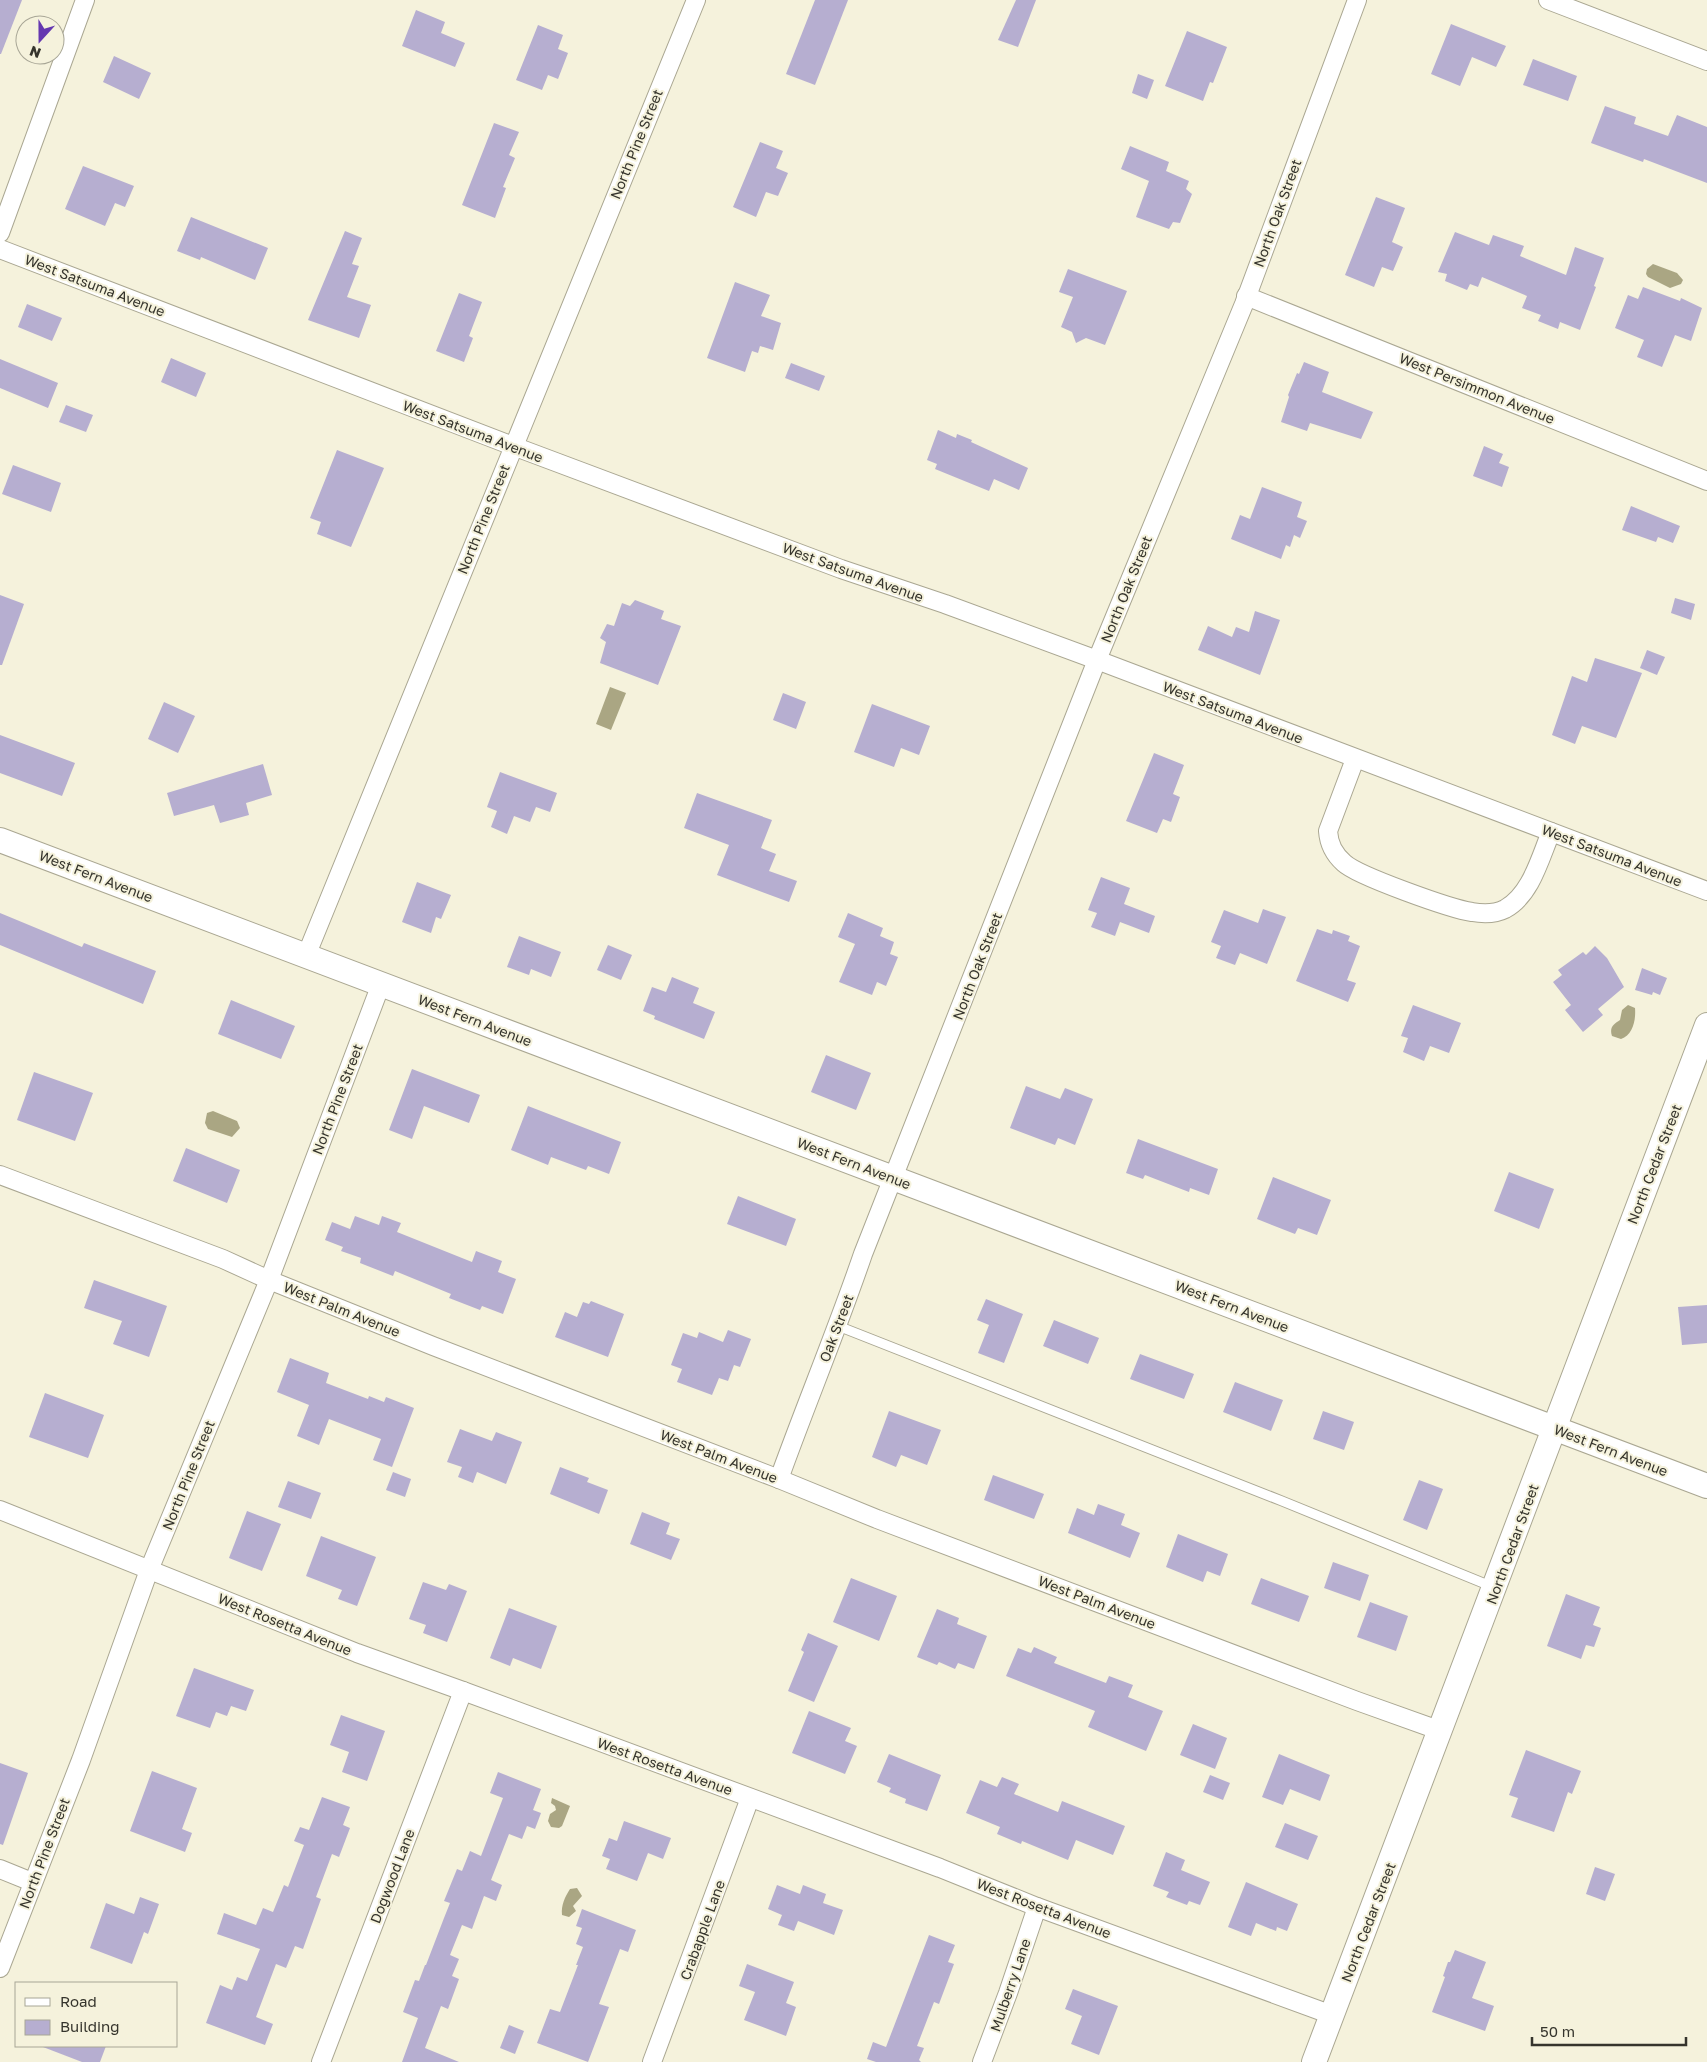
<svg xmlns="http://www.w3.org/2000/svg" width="1707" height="2062" font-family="'Golos Text',sans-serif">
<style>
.water{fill:#aaa683}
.building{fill:#b6aed0}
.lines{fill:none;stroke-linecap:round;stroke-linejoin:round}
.lane-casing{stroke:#aaa792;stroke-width:11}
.street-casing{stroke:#aaa792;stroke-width:20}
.secondary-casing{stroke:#aaa792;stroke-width:26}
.lane{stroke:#fff;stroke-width:9}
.street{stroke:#fff;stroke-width:18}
.secondary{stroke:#fff;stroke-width:24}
.labels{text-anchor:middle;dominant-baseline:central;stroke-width:4;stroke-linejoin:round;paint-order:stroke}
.street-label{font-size:14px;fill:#35342c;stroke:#f5f2dc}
</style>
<rect width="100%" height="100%" fill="#f5f2dc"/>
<g class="water">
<path d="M1653,264L1677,273L1683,280L1681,284L1670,288L1648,277L1646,274L1647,269Z"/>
<path d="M610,687L626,693L611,730L596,724Z"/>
<path d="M1628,1005L1635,1008C1636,1020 1633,1035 1621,1039L1612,1036C1609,1027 1614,1024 1620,1020L1622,1010Z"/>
<path d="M213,1111L237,1121L240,1128L232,1137L208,1129L205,1123L207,1113Z"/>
<path d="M552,1798L570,1806L562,1826L559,1828L551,1827L548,1821L550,1814L556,1810L555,1806L551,1803Z"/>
<path d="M577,1888L582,1896L573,1906L576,1911L569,1917L562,1915C561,1905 565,1897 570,1889Z"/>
</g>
<g class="building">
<path d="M0,0H22L1,54H0Z"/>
<path d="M815,0H848L815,85L786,74Z"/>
<path d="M1016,0H1036L1018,47L998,40Z"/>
<path d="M416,10L445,22L441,33L465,43L455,67L402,46Z"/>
<path d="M1451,24L1506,46L1496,67L1472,57L1460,86L1431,74Z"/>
<path d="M538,25L563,35L558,49L568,53L558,79L548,75L542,90L516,80Z"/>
<path d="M1187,31L1227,47L1213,83L1210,82L1203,101L1165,86Z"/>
<path d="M114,56L151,73L139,99L103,82Z"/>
<path d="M1533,59L1577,76L1568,101L1523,85Z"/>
<path d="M1138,74L1154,80L1147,99L1132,93Z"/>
<path d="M1605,106L1636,117L1634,124L1668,136L1677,115L1707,127V183L1644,159L1643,162L1591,143Z"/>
<path d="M494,123L519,132L509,155L515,158L503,187L506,188L495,218L462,205Z"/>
<path d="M760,142L783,151L776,168L788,173L778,196L766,192L756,217L733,207Z"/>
<path d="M1130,146L1169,162L1166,171L1189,181L1186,189L1192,194L1180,223L1173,222L1169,229L1136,217L1149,181L1121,169Z"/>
<path d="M83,166L134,186L125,207L115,203L105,226L65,209Z"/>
<path d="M1376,197L1405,208L1392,242L1403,247L1393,271L1382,267L1374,287L1345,275Z"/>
<path d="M191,217L268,248L255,280L201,257L200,260L177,251Z"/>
<path d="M345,231L362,238L352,264L359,266L347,297L371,305L359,338L308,320Z"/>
<path d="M1455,232L1489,245L1493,235L1524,246L1520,256L1566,275L1575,247L1604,258L1594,286L1596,287L1580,330L1560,322L1558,329L1538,321L1541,315L1522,308L1527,296L1482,277L1478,287L1470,284L1467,290L1445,281L1447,274L1438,272Z"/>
<path d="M1068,269L1127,291L1105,345L1086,338L1076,343L1072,332L1061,327L1073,297L1059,292Z"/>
<path d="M735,282L770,295L761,316L781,323L773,350L760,346L758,353L752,351L745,372L707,358Z"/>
<path d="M1643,287L1680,301L1681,298L1702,308L1691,341L1675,335L1662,367L1637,357L1644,340L1615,328L1628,295L1638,299Z"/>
<path d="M459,293L482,302L469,336L473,338L464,362L436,351Z"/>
<path d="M27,304L62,318L52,341L18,327Z"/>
<path d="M171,358L206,373L196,397L161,382Z"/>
<path d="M0,359L58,383L48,408L0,388Z"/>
<path d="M1304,362L1329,372L1322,392L1373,412L1361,439L1310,423L1307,431L1281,422L1289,397L1288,395L1297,373L1299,374Z"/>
<path d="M791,363L825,376L819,391L785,378Z"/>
<path d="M66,405L93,415L86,432L59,422Z"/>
<path d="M938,430L956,438L957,434L972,440L971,442L1028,468L1019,490L994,479L989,491L935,469L937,464L927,460Z"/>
<path d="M1484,446L1503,454L1499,463L1509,467L1502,487L1473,476Z"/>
<path d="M337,450L384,468L351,547L317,534L321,522L310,518Z"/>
<path d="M13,465L61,483L51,512L2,494Z"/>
<path d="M1262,487L1302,502L1297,517L1307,521L1300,538L1294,535L1290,547L1286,545L1281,559L1231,539L1240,515L1250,519Z"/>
<path d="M1631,506L1680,526L1673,543L1658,537L1656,542L1622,530Z"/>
<path d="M0,595L24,604L2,665H0Z"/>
<path d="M1675,598L1695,604L1691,620L1671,613Z"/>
<path d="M635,600L664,611L661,619L681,626L658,685L600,663L606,642L600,638L607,624L614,626L622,603L630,606Z"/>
<path d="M1255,611L1280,620L1260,675L1198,650L1208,626L1232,637L1236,627L1249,632Z"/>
<path d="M1647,650L1665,657L1657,675L1640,668Z"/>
<path d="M1595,658L1642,673L1616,738L1582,726L1575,744L1552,735L1572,676L1587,682Z"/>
<path d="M783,693L806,702L796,729L773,720Z"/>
<path d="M164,702L195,716L178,753L148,739Z"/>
<path d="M872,704L930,726L919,755L901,748L894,767L854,752Z"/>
<path d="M0,735L75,763L62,796L0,773Z"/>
<path d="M1154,753L1184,765L1173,794L1180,797L1171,822L1163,819L1157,833L1126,821Z"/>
<path d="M263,764L272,795L246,803L249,815L220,823L214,805L174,816L167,793Z"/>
<path d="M500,772L557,793L550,812L536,807L530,822L514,816L507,834L491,827L497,811L487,807Z"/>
<path d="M697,793L772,820L761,848L776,854L769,871L797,881L789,902L717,875L729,845L684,828Z"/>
<path d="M1101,877L1130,888L1124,904L1155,916L1149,933L1120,922L1115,936L1091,927L1097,913L1088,910Z"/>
<path d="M417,882L451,895L441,919L436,917L431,933L402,922Z"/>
<path d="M1263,909L1286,917L1267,964L1240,953L1235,965L1216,958L1221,946L1211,942L1224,910L1258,923Z"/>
<path d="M0,913L82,947L84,943L156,971L143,1004L0,945Z"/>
<path d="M848,913L883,928L880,936L894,942L890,954L898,957L886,986L877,982L872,995L839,982L855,944L838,937Z"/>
<path d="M1317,929L1332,934L1333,930L1350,936L1348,941L1360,946L1347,980L1356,983L1348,1002L1296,981Z"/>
<path d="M519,936L561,952L551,977L531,969L529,975L507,967Z"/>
<path d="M608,945L632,955L621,980L597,970Z"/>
<path d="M1595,946L1607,958L1624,987L1598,1009L1603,1015L1583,1032L1565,1010L1571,1005L1553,982L1562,975L1558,970L1583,952L1586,955Z"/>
<path d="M1642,968L1667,978L1660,995L1653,992L1652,995L1635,990Z"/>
<path d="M672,977L699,988L693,1003L715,1012L704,1039L654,1019L655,1016L643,1011L652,987L666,992Z"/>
<path d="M231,1000L295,1026L281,1059L218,1034Z"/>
<path d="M1413,1005L1461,1023L1449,1053L1430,1046L1424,1061L1403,1052L1408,1038L1401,1036Z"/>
<path d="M826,1055L871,1073L856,1110L811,1092Z"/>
<path d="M412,1069L480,1095L469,1123L424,1106L412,1139L389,1130Z"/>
<path d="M34,1072L93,1093L75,1141L17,1120Z"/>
<path d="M1026,1086L1060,1099L1065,1088L1093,1099L1075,1145L1058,1138L1055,1145L1010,1128Z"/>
<path d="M528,1106L621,1142L609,1174L588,1166L586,1170L551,1157L548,1165L511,1150Z"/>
<path d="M1138,1139L1218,1169L1209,1195L1190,1188L1189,1192L1145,1175L1143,1179L1126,1173Z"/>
<path d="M186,1148L240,1170L227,1203L173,1181Z"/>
<path d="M1509,1172L1554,1189L1539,1229L1494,1211Z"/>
<path d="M1273,1177L1331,1200L1317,1235L1298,1228L1295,1234L1257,1219Z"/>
<path d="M738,1196L796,1219L786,1246L727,1224Z"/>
<path d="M355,1216L379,1225L382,1216L401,1223L397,1232L472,1262L476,1251L502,1261L498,1272L516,1279L503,1314L482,1306L480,1310L449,1298L451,1294L395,1271L393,1276L360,1263L361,1258L341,1251L343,1247L325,1240L332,1222L350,1229Z"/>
<path d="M94,1280L167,1306L149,1357L113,1344L122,1321L84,1308Z"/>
<path d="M986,1299L1023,1314L1004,1363L978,1353L989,1325L977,1320Z"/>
<path d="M591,1301L624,1314L608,1357L555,1337L565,1312L577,1317L583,1302L589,1304Z"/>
<path d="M1707,1305V1343L1682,1345L1678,1307Z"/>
<path d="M1054,1320L1099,1338L1088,1364L1043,1346Z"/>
<path d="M728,1330L751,1339L740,1367L734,1365L728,1381L719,1378L712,1395L677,1382L682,1369L671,1365L683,1333L697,1338L699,1332L723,1342Z"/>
<path d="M1140,1354L1194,1374L1184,1399L1130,1379Z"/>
<path d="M290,1358L329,1373L326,1383L368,1399L369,1396L384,1402L386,1397L414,1408L392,1467L373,1460L381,1439L329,1419L319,1445L297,1436L309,1405L277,1392Z"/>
<path d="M1235,1382L1283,1400L1271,1431L1223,1412Z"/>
<path d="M45,1393L104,1415L88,1458L29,1437Z"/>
<path d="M889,1411L941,1430L927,1465L901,1455L896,1467L872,1457Z"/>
<path d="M1323,1411L1354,1422L1344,1450L1313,1439Z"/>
<path d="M460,1429L492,1441L496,1432L522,1442L506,1484L477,1472L473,1483L458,1477L462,1467L447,1462Z"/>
<path d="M560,1467L589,1478L587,1482L608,1490L599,1514L550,1494Z"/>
<path d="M393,1472L411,1479L405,1497L386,1490Z"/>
<path d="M993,1475L1044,1494L1034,1519L984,1500Z"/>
<path d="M1419,1480L1443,1489L1427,1530L1403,1520Z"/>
<path d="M288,1481L321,1493L311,1519L278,1507Z"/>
<path d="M1098,1504L1125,1514L1121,1525L1140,1533L1130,1558L1068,1533L1077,1508L1094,1515Z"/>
<path d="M247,1511L281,1524L262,1571L229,1558Z"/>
<path d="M642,1512L670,1523L666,1534L680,1539L671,1560L630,1544Z"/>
<path d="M1178,1534L1228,1554L1220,1576L1207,1571L1203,1582L1166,1567Z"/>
<path d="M321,1536L376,1557L357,1606L338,1599L342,1590L306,1576Z"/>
<path d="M1333,1562L1369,1575L1360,1601L1324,1588Z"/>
<path d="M851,1578L897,1596L879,1641L833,1622Z"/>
<path d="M1261,1578L1309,1596L1299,1622L1251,1604Z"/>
<path d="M423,1582L446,1590L449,1584L467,1591L447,1642L423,1633L426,1625L409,1619Z"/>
<path d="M1566,1594L1600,1607L1593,1625L1601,1628L1594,1647L1586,1645L1581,1659L1547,1646Z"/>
<path d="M1370,1602L1408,1616L1396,1651L1357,1637Z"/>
<path d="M509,1608L557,1626L541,1669L513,1658L510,1666L490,1658Z"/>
<path d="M937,1609L959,1618L957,1624L987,1636L974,1669L958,1663L955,1669L939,1662L937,1665L917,1657Z"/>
<path d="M808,1633L838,1646L814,1702L788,1691L804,1652L801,1650Z"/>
<path d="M1034,1647L1057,1657L1054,1663L1106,1683L1109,1676L1133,1685L1128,1697L1163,1711L1146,1751L1088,1727L1095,1711L1006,1676L1018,1648L1031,1653Z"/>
<path d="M194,1668L254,1690L246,1711L231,1706L227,1716L216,1712L210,1728L176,1716Z"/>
<path d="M809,1711L851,1728L845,1741L857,1746L845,1774L792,1753Z"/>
<path d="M341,1715L385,1731L367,1781L342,1772L349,1752L330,1745Z"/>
<path d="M1193,1724L1227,1738L1215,1769L1180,1755Z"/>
<path d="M1526,1750L1581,1771L1572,1794L1568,1792L1554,1832L1511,1817L1518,1798L1509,1795Z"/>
<path d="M889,1754L941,1775L927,1811L905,1803L906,1799L889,1792L891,1788L877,1782Z"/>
<path d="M1279,1754L1330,1775L1320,1801L1290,1789L1283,1805L1262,1797Z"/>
<path d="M0,1763L28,1773L3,1845L0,1844Z"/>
<path d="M152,1771L197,1788L182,1829L192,1833L185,1852L130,1831Z"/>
<path d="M498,1772L541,1789L533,1810L541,1813L535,1829L527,1826L522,1839L509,1834L491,1880L502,1885L496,1901L484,1896L472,1929L462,1925L450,1955L459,1959L452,1976L459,1979L448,2009L441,2006L425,2048L459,2062H402L418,2018L403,2012L415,1980L419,1981L425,1965H426L444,1918L450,1903L444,1901L457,1869L462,1871L470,1851L481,1856L503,1798L490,1793Z"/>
<path d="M1210,1775L1230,1783L1223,1800L1203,1792Z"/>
<path d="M1002,1777L1019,1784L1014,1794L1058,1812L1062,1801L1125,1826L1113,1855L1076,1840L1068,1860L1022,1841L1021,1844L997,1834L1000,1827L966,1813L980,1780L997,1787Z"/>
<path d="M322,1797L350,1807L343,1825L350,1828L339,1857L332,1854L316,1897L321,1899L303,1949L295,1946L286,1968L276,1964L256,2017L273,2024L265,2045L206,2023L220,1985L232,1990L237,1977L247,1981L260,1949L217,1934L224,1913L256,1925L263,1908L273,1912L284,1885L288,1887L304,1845L294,1841L300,1827L309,1830Z"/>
<path d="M624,1821L671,1838L663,1859L648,1853L637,1881L606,1869L610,1859L602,1856L609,1838L617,1841Z"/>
<path d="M1285,1823L1318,1836L1308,1860L1275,1847Z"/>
<path d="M1166,1852L1185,1860L1181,1870L1210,1882L1200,1905L1189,1901L1187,1905L1166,1897L1169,1892L1153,1886Z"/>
<path d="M1595,1867L1615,1874L1605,1901L1586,1894Z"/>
<path d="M1246,1882L1298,1904L1287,1931L1277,1927L1276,1931L1256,1923L1251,1936L1228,1927Z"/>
<path d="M777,1885L800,1894L803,1885L826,1894L823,1903L843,1910L834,1935L798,1921L794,1931L778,1925L782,1915L768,1909Z"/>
<path d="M140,1897L159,1904L148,1934L144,1932L132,1964L90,1948L106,1903L134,1914Z"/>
<path d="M582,1909L636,1930L628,1952L620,1949L599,2004L609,2007L588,2062L537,2043L550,2009L560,2012L578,1965H576L583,1947L576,1944L582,1928L576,1926Z"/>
<path d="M929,1935L955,1945L948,1962L954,1964L939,2004L934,2002L917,2046L924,2048L919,2060L921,2062H876L867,2059L873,2042L886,2047Z"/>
<path d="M1455,1950L1486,1962L1472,1998L1494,2006L1485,2031L1432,2012L1445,1977L1443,1976L1448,1962H1450Z"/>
<path d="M747,1964L794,1982L786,2003L796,2007L786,2036L744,2020L755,1992L739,1986Z"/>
<path d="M1073,1989L1118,2006L1099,2055L1071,2044L1082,2016L1065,2009Z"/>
<path d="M509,2025L524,2031L515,2054L500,2048Z"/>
<path d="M43,2046H106L100,2062H82L43,2047Z"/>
</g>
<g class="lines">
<g class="lane-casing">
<path id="lane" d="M838,1326L1282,1501L1493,1587"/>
</g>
<g class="street-casing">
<g id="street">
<path d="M1548,0L1707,61"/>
<path d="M0,233L85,0"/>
<path d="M0,249L513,446L841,569L945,604L1097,660L1707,891"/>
<path d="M1246,296L1707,481"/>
<path d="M1355,759L1328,831C1329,845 1334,854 1344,863C1358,876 1451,909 1472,912C1483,914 1495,914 1505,909C1531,895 1540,858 1551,832"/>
<path d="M306,956L696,0"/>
<path d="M0,1175L223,1259L269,1280L433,1346L779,1479L877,1519L1357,1701L1441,1731"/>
<path d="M779,1479C806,1404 837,1330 863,1254L1097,660L1244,304L1357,0"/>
<path d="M0,1510L357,1653L463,1691L940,1868L1037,1907L1332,2015"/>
<path d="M0,1869L32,1882"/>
<path d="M0,1968L81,1760L149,1570L269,1280L381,984"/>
<path d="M321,2062L463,1691"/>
<path d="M652,2062L750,1798"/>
<path d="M982,2062L1008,1993L1037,1907"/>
</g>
</g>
<g class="secondary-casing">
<g id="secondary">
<path d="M0,840L1707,1486"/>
<path d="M1314,2062C1448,1717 1575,1370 1707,1025"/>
</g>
</g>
<use href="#lane" class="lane"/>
<use href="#street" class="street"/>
<use href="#secondary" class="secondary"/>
</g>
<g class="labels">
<g class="street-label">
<text transform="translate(636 144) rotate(-68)">North Pine Street</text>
<text transform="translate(1277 213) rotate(-70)">North Oak Street</text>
<text transform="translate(95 285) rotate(21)">West Satsuma Avenue</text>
<text transform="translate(1477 388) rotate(22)">West Persimmon Avenue</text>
<text transform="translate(473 431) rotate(21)">West Satsuma Avenue</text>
<text transform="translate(483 519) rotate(-68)">North Pine Street</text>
<text transform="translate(853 572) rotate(20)">West Satsuma Avenue</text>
<text transform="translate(1126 589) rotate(-68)">North Oak Street</text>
<text transform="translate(1233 712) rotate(21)">West Satsuma Avenue</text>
<text transform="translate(1612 855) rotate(21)">West Satsuma Avenue</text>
<text transform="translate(96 876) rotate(21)">West Fern Avenue</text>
<text transform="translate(977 966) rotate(-69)">North Oak Street</text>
<text transform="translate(475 1020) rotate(21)">West Fern Avenue</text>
<text transform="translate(337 1099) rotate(-69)">North Pine Street</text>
<text transform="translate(854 1163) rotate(21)">West Fern Avenue</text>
<text transform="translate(1654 1164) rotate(-69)">North Cedar Street</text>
<text transform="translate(1232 1306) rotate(21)">West Fern Avenue</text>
<text transform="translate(342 1309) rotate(22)">West Palm Avenue</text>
<text transform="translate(836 1328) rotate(-69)">Oak Street</text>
<text transform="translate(1611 1450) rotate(21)">West Fern Avenue</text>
<text transform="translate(719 1456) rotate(21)">West Palm Avenue</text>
<text transform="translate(188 1475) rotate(-68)">North Pine Street</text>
<text transform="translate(1512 1544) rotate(-70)">North Cedar Street</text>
<text transform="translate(1097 1602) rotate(21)">West Palm Avenue</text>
<text transform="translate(285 1624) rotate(22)">West Rosetta Avenue</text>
<text transform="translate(665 1766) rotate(20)">West Rosetta Avenue</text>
<text transform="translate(44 1853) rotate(-69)">North Pine Street</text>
<text transform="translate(392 1876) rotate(-69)">Dogwood Lane</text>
<text transform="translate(1044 1908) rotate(21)">West Rosetta Avenue</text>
<text transform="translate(1368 1922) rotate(-69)">North Cedar Street</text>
<text transform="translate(702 1930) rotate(-70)">Crabapple Lane</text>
<text transform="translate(1010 1985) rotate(-71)">Mulberry Lane</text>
</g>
</g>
<rect x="15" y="1982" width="162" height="65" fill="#f5f2dc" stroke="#a8a696"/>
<rect x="25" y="1998" width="25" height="8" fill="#ffffff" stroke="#a8a696"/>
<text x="60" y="2007" font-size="15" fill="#35342c">Road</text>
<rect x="25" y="2020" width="25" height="15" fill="#b6aed0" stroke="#a8a696"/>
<text x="60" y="2032" font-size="15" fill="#35342c">Building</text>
<g transform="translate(40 40) rotate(201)"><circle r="24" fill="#f5f2dc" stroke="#a8a696"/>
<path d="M0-4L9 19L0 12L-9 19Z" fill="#6538b0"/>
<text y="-8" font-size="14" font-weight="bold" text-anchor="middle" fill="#35342c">N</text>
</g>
<path d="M1532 2037v8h154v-8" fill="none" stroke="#35342c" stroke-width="2.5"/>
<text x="1540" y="2037" font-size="15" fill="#35342c" stroke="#f5f2dc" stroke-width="4" paint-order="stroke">50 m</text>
</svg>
